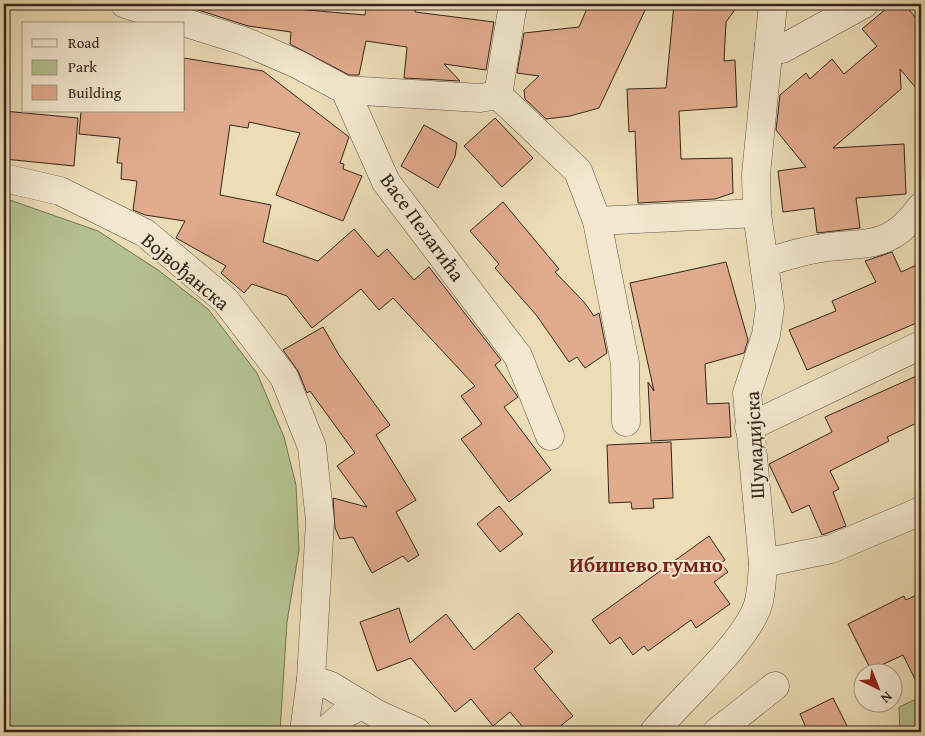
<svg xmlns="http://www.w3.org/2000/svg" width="925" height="736" font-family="'Gentium Book Plus',serif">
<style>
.green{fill:#b4c290;stroke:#747456}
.building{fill:#e1ab8e;stroke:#35251c}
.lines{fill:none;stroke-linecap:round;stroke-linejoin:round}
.minor-casing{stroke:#635343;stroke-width:29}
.tertiary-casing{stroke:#635343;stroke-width:29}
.minor{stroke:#f3e9d0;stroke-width:28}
.tertiary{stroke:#f3e9d0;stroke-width:28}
.labels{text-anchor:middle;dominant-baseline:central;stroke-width:4;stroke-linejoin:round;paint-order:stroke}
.street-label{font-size:20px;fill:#35251c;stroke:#f3e9d0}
.neighbourhood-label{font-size:21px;font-weight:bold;fill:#7a1f14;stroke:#f3e9d0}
</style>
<rect width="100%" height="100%" fill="#ecddb7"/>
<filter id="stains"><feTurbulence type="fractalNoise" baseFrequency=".004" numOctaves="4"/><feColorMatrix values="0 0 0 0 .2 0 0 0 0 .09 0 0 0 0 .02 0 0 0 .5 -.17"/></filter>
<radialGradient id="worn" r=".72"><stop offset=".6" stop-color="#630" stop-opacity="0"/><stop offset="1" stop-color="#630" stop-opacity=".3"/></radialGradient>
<g class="green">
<path d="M4,198L98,231L158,270L208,309L257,373L284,437L296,485L299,550L287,622L280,732H4Z"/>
<path d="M921,697V732H900L899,707Z"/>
</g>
<g class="building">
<path d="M189,4H272V7L365,15L366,7L379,9L382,4L415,9V12L494,22L486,70L444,64L460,81L404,78L407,47L366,41L359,75H349L290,44L291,32L248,26L189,7Z"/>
<path d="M589,4H648L599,108L570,116L546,119L525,99L524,90L539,76L517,73L524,33L579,27Z"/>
<path d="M674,4H739L726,22L724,61L735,60L737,107L679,111L681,159L732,158L733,193L715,199L638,203L635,131L629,132L627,89L666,88Z"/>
<path d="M892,4H904L921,24V94L900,69L901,89L833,148L904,144L906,194L856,198L860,228L817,233L814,208L783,212L778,171L806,167L776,130L780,95L806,73L810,79L832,59L844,74L877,46L862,29Z"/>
<path d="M184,58L263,71L349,137L340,163L344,164L343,169L362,176L343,221L276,195L300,133L249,122L248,128L230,125L220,195L271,205L263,242L318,261L354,229L378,257L387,249L414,280L429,267L501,360L495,365L518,397L504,407L551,470L509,502L461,439L482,424L461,396L475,386L393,298L379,310L361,289L312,328L287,296L252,284L244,293L221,273L226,266L176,238L185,221L145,215L133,210L137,181L121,179L122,163H117L120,138L79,134L81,111H184Z"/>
<path d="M4,111L78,118L74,166L4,159Z"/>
<path d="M495,118L533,158L502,187L464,146Z"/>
<path d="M424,125L457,143L455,157L438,188L401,166Z"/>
<path d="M503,202L559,269L555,272L584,302L594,316L599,313L607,353L585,368L577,357L569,362L537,316L495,268L499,264L470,231Z"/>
<path d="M892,252L901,272L921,263V321L807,370L789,330L836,311L832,301L876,282L865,261Z"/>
<path d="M726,262L748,340L744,353L705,364L707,404L729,403L731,437L651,441L648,382L654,391L630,283Z"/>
<path d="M323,327L339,355L390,425L376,435L416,500L396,512L419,555L408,562L403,556L372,573L353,537L340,539L335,528L333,498L367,507L337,466L355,453L310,391L307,393L298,371L283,350Z"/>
<path d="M921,374V421L887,437L889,441L830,471L839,489L833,492L846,526L822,535L809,505L792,513L769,464L832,432L825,417Z"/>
<path d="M671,442L673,498L653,499L654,508L632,509L631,502L609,503L607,445Z"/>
<path d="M499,506L523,534L500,552L477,524Z"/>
<path d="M709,536L725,560L721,563L728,572L714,582L730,604L696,628L691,620L648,651L644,646L633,655L620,637L610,644L592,620Z"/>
<path d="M921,593V691L903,655L871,670L848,624L904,596L906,600Z"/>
<path d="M399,608L410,643L446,614L474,650L518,613L553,652L534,669L573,716L553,732H527L510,712L493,726L471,699L455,712L411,658L377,671L360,622Z"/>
<path d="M833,698L850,732H808L800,714Z"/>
</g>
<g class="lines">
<g class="minor-casing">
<g id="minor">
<path d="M125,4L244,41L297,64L345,90L386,182L518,356L550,436"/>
<path d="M769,45L782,49L864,4"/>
<path d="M345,90L480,98L498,95L578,171L597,221L625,363L626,422"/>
<path d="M498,95L513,4"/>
<path d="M597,221L757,213"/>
<path d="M765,263C785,256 806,250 828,247C872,242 891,248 921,207"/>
<path d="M749,427L921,345"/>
<path d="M763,563L831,549L921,511"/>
<path d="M311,679L331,686L377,714L417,732"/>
<path d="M324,732L345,714L362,705"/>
<path d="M654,732C682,698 745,644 758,605C762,591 762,577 763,563L747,393L766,335L770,307L757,213L756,174L773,4"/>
<path d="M717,732L775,686"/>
</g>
</g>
<g class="tertiary-casing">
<path id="tertiary" d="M4,178L60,191L145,233L226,301L284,377L312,447L320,521L311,679L304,732"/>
</g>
<use href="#minor" class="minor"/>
<use href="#tertiary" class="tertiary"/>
</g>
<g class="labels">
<g class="street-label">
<text transform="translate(423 227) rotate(54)">Васе Пелагића</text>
<text transform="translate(186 271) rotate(40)">Војвођанска</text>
<text transform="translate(754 445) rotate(-93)">Шумадијска</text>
</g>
<g class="neighbourhood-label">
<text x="646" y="564">Ибишево гумно</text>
</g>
</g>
<rect width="925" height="736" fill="none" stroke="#ecddb7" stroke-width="20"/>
<rect x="5" y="5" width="915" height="726" fill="none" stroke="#35251c" stroke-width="2.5"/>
<rect x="10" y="10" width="905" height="716" fill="none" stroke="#35251c"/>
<rect x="22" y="22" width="162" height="90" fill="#f3e9d0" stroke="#a79b88"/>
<rect x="32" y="39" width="25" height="8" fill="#f3e9d0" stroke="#a79b88"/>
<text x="68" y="48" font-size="15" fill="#35251c">Road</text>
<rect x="32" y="60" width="25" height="15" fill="#b4c290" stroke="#a79b88"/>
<text x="68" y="72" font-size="15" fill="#35251c">Park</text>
<rect x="32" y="85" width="25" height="15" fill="#e1ab8e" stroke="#a79b88"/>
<text x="68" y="98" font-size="15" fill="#35251c">Building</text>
<g transform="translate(878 688) rotate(137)"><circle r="24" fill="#f3e9d0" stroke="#a79b88"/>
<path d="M0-4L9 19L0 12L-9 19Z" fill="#8f2418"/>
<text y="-8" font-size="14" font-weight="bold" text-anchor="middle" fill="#35251c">N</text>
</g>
<rect width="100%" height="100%" filter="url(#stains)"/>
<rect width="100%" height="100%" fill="url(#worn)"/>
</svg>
